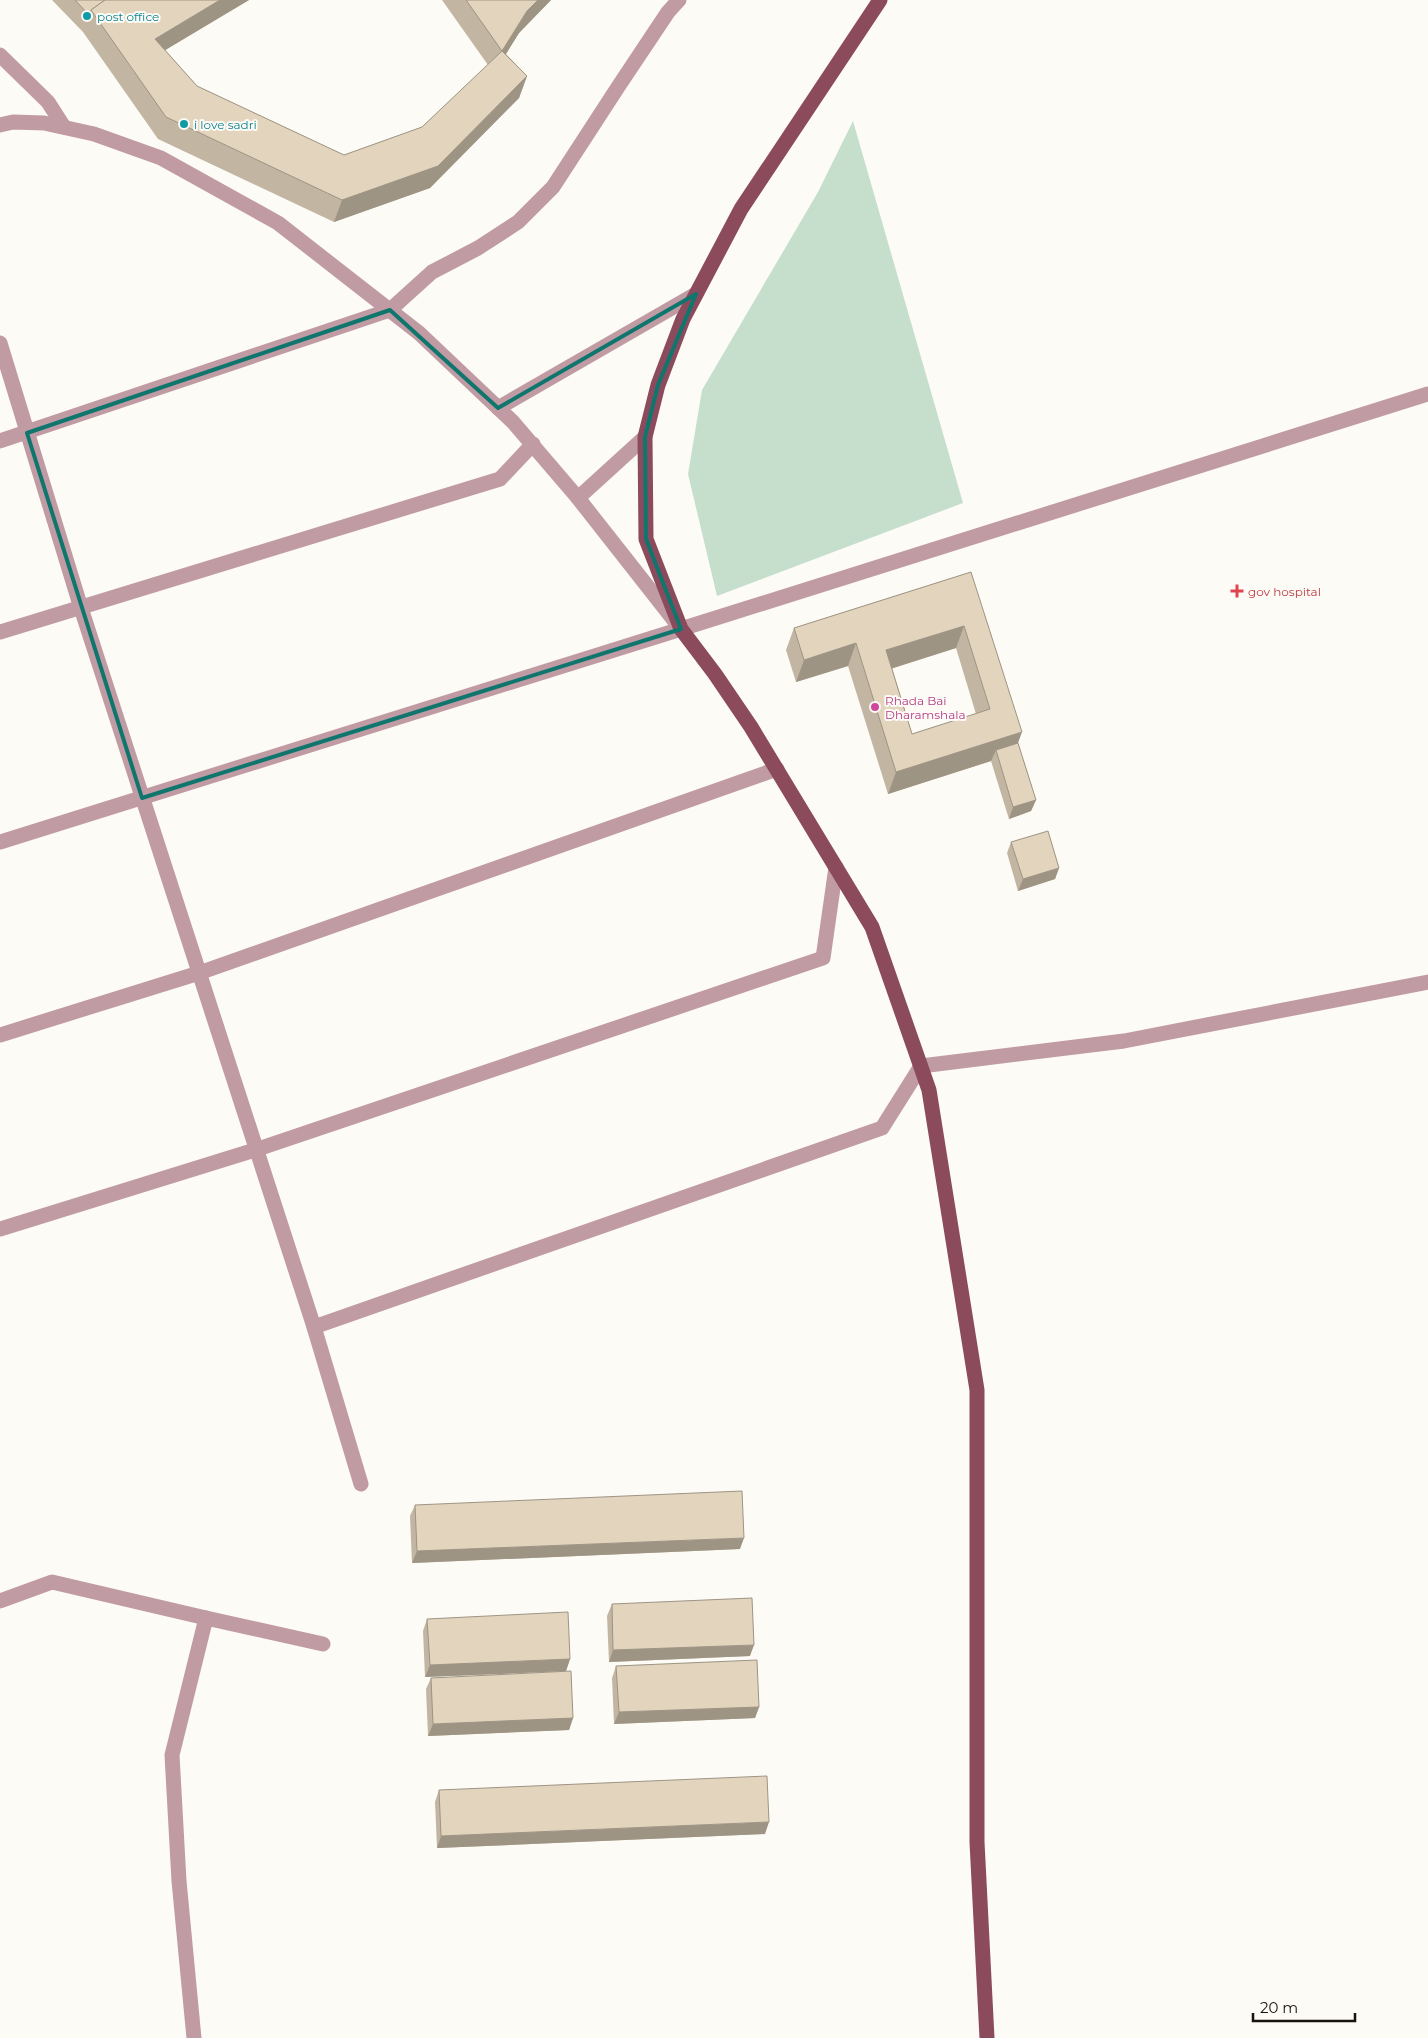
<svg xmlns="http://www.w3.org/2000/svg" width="1428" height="2038" font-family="Montserrat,sans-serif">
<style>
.green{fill:#c6dfcc}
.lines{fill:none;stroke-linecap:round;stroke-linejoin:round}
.street{stroke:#c19ba4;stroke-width:15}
.primary{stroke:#8b4b5d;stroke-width:15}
.wall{fill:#c2b6a3;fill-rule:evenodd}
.shaded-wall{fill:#9e9484}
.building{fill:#e2d4bd;stroke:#9e9484;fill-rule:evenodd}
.marked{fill:none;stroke:#0f766e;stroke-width:4;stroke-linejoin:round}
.culture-dot{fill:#0f9aa8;stroke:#fdfbf6;stroke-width:2}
.health-dot{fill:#e0444e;stroke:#fdfbf6;stroke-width:2}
.hotel-dot{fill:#d1479c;stroke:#fdfbf6;stroke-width:2}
.labels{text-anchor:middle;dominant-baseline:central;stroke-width:4;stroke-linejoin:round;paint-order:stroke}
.culture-label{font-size:12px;fill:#0d838f;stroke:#fdfbf6;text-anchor:start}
.health-label{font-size:12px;fill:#be3a42;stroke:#fdfbf6;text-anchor:start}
.hotel-label{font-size:12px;fill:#b23c85;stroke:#fdfbf6;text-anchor:start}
</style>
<rect width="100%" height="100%" fill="#fdfbf6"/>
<path class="green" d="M853,121L963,503L717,596L688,474L702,390L818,192Z"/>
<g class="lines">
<g class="street">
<path d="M0,55L48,102L64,127"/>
<path d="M0,125L13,122L44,123L94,134L161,158L278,223L419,333L513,422L578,498"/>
<path d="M0,343L81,608L314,1327L361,1484"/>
<path d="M498,408L696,294"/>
<path d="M645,437L578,498L681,629L1428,394"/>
<path d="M0,441L390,310L432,272L478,248L518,222L553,187L618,87L668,12L679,0"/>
<path d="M0,632L500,479L533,444"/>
<path d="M0,842L681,629"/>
<path d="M0,1035L199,973L777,769"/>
<path d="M0,1229L255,1150L823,958L836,867"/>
<path d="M314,1327L882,1128L921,1066L1124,1041L1428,982"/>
<path d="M0,1601L52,1582L206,1618"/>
<path d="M194,2038L179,1881L172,1755L206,1618L323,1644"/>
</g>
<path class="primary" d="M880,0L741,209L683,319L658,385L645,437L646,539L681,629L715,674L751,727L872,927L929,1090L977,1390V1842L987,2038"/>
</g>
<g class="wall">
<path d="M52,0H249L165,50L197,86L344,155L422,127L488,65L442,0H551L519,33L506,54L527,76L519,98L430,188L334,222L158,139L83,32Z"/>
<path d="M971,572L1018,743L1036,800L1031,811L1009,819L991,761L888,794L848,666L796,682L786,650L794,628ZM956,648L976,714L912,734L892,668Z"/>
<path d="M1011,842L1059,868L1055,879L1018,891L1007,853Z"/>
<path d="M415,1505L740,1549L412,1563L410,1516Z"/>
<path d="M612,1604L750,1656L609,1662L607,1616Z"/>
<path d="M427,1619L570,1659L566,1671L425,1677L423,1631Z"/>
<path d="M616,1666L759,1707L755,1718L614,1724L612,1678Z"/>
<path d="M431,1678L573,1718L569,1730L428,1736L426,1689Z"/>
<path d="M439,1790L765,1834L437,1848L435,1802Z"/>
</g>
<g class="shaded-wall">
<path d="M220,0H249L147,61L155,39Z"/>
<path d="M538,0H551L519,33L494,73L502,51L527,11Z"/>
<path d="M527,76L519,98L430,188L334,222L342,200Z"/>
<path d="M964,626L956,648L878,673L886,650Z"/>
<path d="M856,643L848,666L796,682L804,660Z"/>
<path d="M1022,732L1014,754L996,750L991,761L888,794L896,772Z"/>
<path d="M1036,800L1031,811L1009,819L1013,807Z"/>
<path d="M1059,868L1055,879L1018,891L1023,879Z"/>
<path d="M744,1538L740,1549L412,1563L417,1551Z"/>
<path d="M754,1645L750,1656L609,1662L613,1650Z"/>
<path d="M570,1659L566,1671L425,1677L430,1665Z"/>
<path d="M759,1707L755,1718L614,1724L619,1712Z"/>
<path d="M573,1718L569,1730L428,1736L433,1724Z"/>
<path d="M769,1822L765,1834L437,1848L441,1836Z"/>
</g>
<g class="building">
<path d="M75,0H105L91,10L89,15Z"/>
<path d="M105,0H220L155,39L197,86L344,155L422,127L502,51L527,76L438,166L342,200L166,117L91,10Z"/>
<path d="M466,0H538L527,11L502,51Z"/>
<path d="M971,572L1022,732L896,772L856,643L804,660L794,628ZM964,626L990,709L912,734L886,650Z"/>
<path d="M1018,743L1036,800L1013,807L996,750Z"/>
<path d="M1048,831L1059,868L1023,879L1011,842Z"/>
<path d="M742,1491L744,1538L417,1551L415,1505Z"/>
<path d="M752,1598L754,1645L613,1650L612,1604Z"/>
<path d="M568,1612L570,1659L430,1665L427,1619Z"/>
<path d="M757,1660L759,1707L619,1712L616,1666Z"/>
<path d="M571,1671L573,1718L433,1724L431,1678Z"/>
<path d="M767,1776L769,1822L441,1836L439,1790Z"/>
</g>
<path class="marked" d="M696,294L658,385L645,437L646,539L681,629L142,798L27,433L390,310L498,408Z"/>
<g class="culture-dot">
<circle cx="87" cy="16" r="5"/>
<circle cx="184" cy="124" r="5"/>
</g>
<path class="health-dot" d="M1234.5 583.5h5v5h5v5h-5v5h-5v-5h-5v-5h5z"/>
<circle class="hotel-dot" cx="875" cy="707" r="5"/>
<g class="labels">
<g class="culture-label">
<text x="97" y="16">post office</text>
<text x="194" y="124">i love sadri</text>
</g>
<g class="health-label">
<text x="1248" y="591">gov hospital</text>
</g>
<g class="hotel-label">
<text x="885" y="700">Rhada Bai<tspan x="885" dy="14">Dharamshala</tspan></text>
</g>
</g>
<path d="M1253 2013v8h102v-8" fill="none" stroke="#17130a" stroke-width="2.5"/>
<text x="1260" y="2013" font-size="15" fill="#17130a" stroke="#fdfbf6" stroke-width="4" paint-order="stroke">20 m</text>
</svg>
